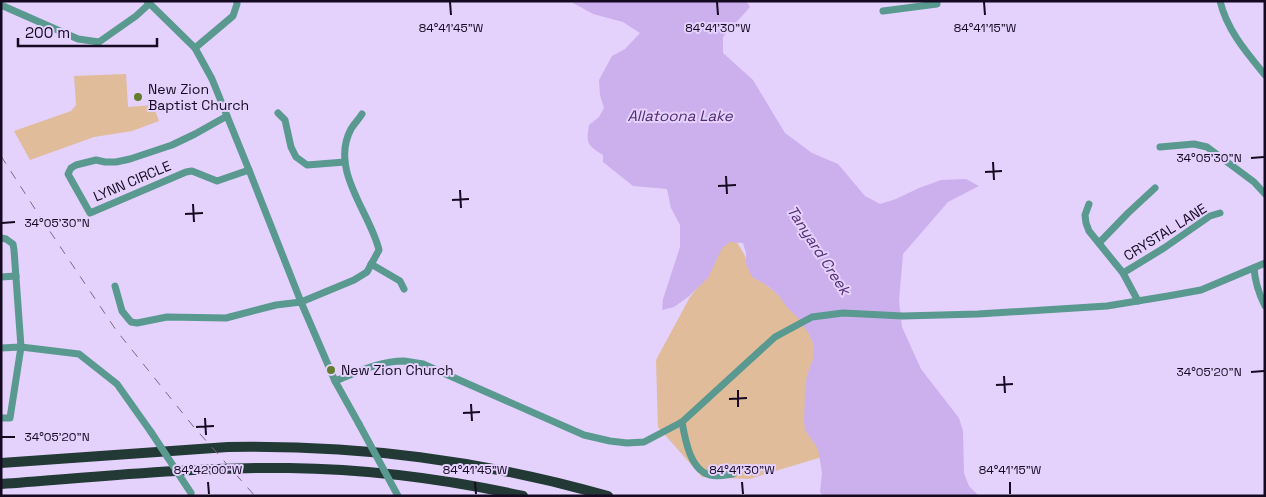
<svg xmlns="http://www.w3.org/2000/svg" width="1266" height="497" font-family="'Space Grotesk',sans-serif">
<style>
.green{fill:#e0bc9b}
.water{fill:#ccb0ed}
.lines{fill:none;stroke-linecap:round;stroke-linejoin:round}
.minor{stroke:#599990;stroke-width:7}
.highway{stroke:#223936;stroke-width:10}
.rail{stroke:#79698a;stroke-width:1;stroke-dasharray:9 9;stroke-linecap:butt}
.minor-bridge{stroke:#599990;stroke-width:7}
.ticks{fill:none;stroke:#160922;stroke-width:2}
.poi-dot{fill:#637c2f;stroke:#e4d1fc;stroke-width:2}
.labels{text-anchor:middle;dominant-baseline:central;stroke-width:4;stroke-linejoin:round;paint-order:stroke}
.poi-label{font-size:14px;fill:#160922;stroke:#e4d1fc;text-anchor:start}
.street-label{font-size:14px;fill:#160922;stroke:#e4d1fc}
.water-label{font-size:15px;font-style:italic;fill:#502b72;stroke:#e4d1fc}
.ticks-label{font-size:12px;text-anchor:middle;fill:#160922;stroke:#e4d1fc;stroke-width:4;stroke-linejoin:round;paint-order:stroke}
</style>
<rect width="100%" height="100%" fill="#e4d1fc"/>
<g class="green">
<path d="M126,74L128,107L153,105L159,121L132,131L94,137L30,160L14,131L71,111L76,105L74,76Z"/>
<path d="M733,236L744,254L752,273L797,310L817,337L822,457L749,479L702,477L658,427L656,360L690,297L706,277L719,247Z"/>
</g>
<path class="water" d="M573,1H746L750,7L723,37V53L753,80L785,133L812,153L838,164L865,196L880,204L896,199L919,188L941,180L966,179L979,186L948,202L903,254L899,301L902,327L921,369L959,418L963,431L964,473L969,486L979,496H823L820,492L822,473L818,449L805,430L804,420L805,390L807,375L813,359L814,346L809,334L798,318L787,307L778,295L768,286L752,277L746,264V253L743,243L730,242L722,248L708,278L688,297L674,307L662,310L663,299L680,247V225L671,208L667,189L633,186L603,162V155C587,145 586,144 589,125L599,117L604,108L600,95L599,80L612,56L625,49L640,33L623,22L593,14L573,3Z"/>
<g class="lines">
<g class="minor">
<path d="M147,1L195,48L212,79L249,170L301,302L335,381L359,424"/>
<path d="M1220,1C1227,30 1246,52 1265,75"/>
<path d="M1,5L78,39L99,42L136,16L149,4"/>
<path d="M883,11L937,4V1"/>
<path d="M195,48L233,16L237,4V1"/>
<path d="M278,113L285,120L291,147L296,157L307,165L345,162"/>
<path d="M227,116L195,134L172,145L130,159L116,162H105L96,160L76,165L71,168L68,174L90,213L186,172L192,171L217,181L249,170"/>
<path d="M1160,147L1194,144L1207,147L1254,182L1265,194"/>
<path d="M1089,204L1085,215L1086,223L1089,231L1123,273L1138,301"/>
<path d="M1,238L6,239L13,244L14,250L21,347L10,418H1"/>
<path d="M1099,243L1128,213L1155,188"/>
<path d="M371,264L400,281L404,289"/>
<path d="M1254,268C1255,282 1259,294 1265,306"/>
<path d="M1123,273L1164,248L1210,216L1220,213"/>
<path d="M1,277L16,276"/>
<path d="M115,286L122,311L131,322L137,323L167,317L226,318L276,305L301,302L354,280L367,272L379,250C370,212 329,170 351,129C354,124 359,119 362,114"/>
<path d="M1,348L21,347L79,354L117,384L151,432"/>
<path d="M335,381C358,372 379,361 404,361C410,362 417,363 423,364L584,435L610,441L627,443L644,442L682,422L775,337L812,317L843,313L903,316L978,314L1107,306L1168,296L1201,290L1265,263"/>
<path d="M682,422C685,439 690,470 710,475C717,477 726,475 733,474"/>
</g>
<g class="highway">
<path d="M1,463L228,447C360,445 481,460 608,496"/>
<path d="M1,484C97,477 193,467 289,468C368,469 446,479 523,496"/>
</g>
<path class="rail" d="M1,156L37,212L116,330L193,426L255,496"/>
<g class="minor-bridge">
<path d="M359,424L398,496"/>
<path d="M151,432L191,493"/>
</g>
</g>
<path class="ticks" d="M450,2L451,15M717,2L718,15M984,2L985,15M1251,158L1264,157M993,162L994,180M985,172L1002,171M726,176L727,194M718,186L736,185M460,190L461,208M452,200L469,199M193,204L194,222M185,214L203,213M2,223L15,222M1251,372L1264,371M1004,376L1005,393M996,385L1013,384M738,390V407M729,399L747,398M471,404L472,421M463,413L480,412M205,418L206,435M196,427L214,426M2,437H15M208,482L209,494M475,482L476,494M742,482L743,494M1010,482V494"/>
<g class="poi-dot">
<circle cx="138" cy="97" r="5"/>
<circle cx="331" cy="370" r="5"/>
</g>
<g class="labels">
<g class="poi-label">
<text x="148" y="89">New Zion<tspan x="148" dy="16">Baptist Church</tspan></text>
<text x="341" y="370">New Zion Church</text>
</g>
<g class="street-label">
<text transform="translate(132 181) rotate(-23)">LYNN CIRCLE</text>
<text transform="translate(1165 232) rotate(-32)">CRYSTAL LANE</text>
</g>
<g class="water-label">
<text x="680" y="115">Allatoona Lake</text>
<text transform="translate(819 250) rotate(57)">Tanyard Creek</text>
</g>
</g>
<g class="ticks-label">
<text x="451" y="32">84°41'45"W</text>
<text x="718" y="32">84°41'30"W</text>
<text x="985" y="32">84°41'15"W</text>
<text x="1209" y="162">34°05'30"N</text>
<text x="57" y="227">34°05'30"N</text>
<text x="1209" y="376">34°05'20"N</text>
<text x="57" y="441">34°05'20"N</text>
<text x="208" y="474">84°42'00"W</text>
<text x="475" y="474">84°41'45"W</text>
<text x="742" y="474">84°41'30"W</text>
<text x="1010" y="474">84°41'15"W</text>
</g>
<rect width="1266" height="497" fill="none" stroke="#160922" stroke-width="5"/>
<path d="M18 38v8h139v-8" fill="none" stroke="#160922" stroke-width="2.5"/>
<text x="25" y="38" font-size="15" fill="#160922" stroke="#e4d1fc" stroke-width="4" paint-order="stroke">200 m</text>
</svg>
